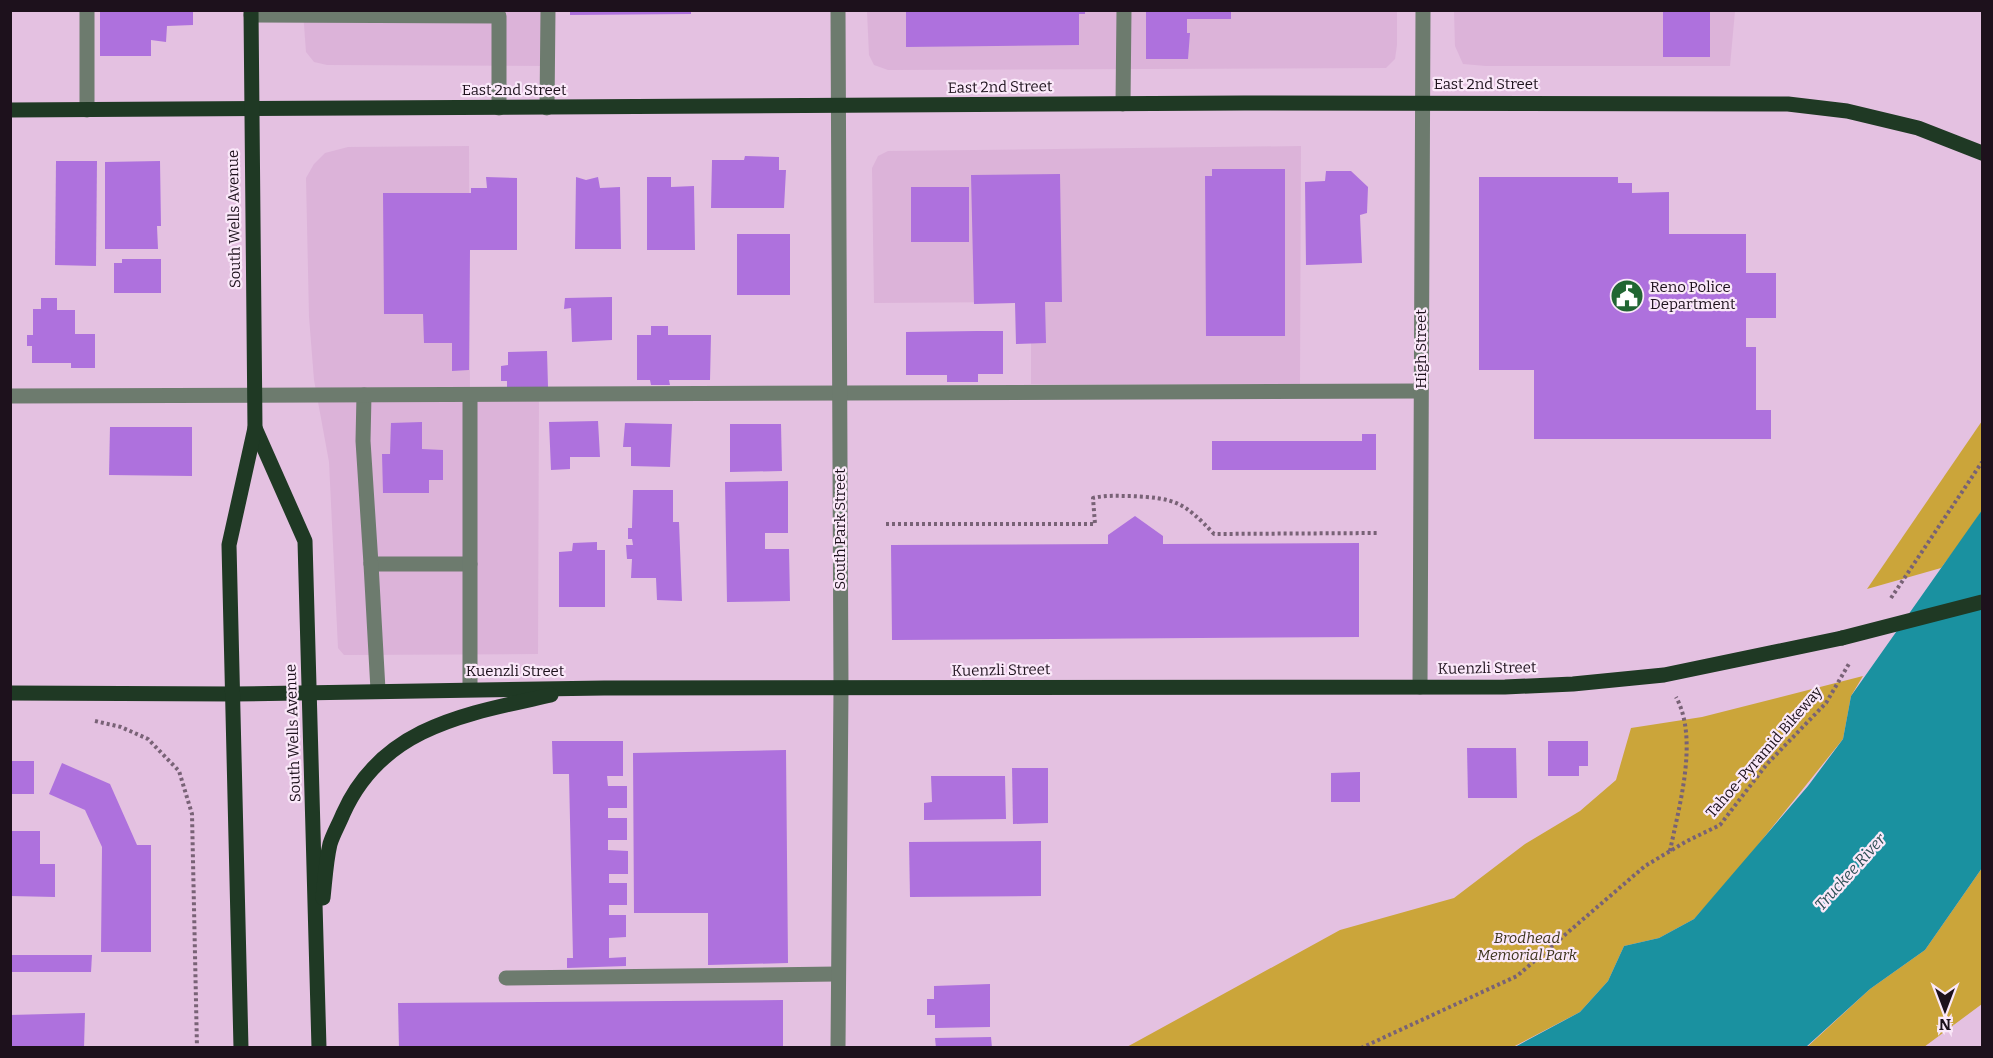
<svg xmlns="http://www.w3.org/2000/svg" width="1993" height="1058" font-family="Bitter,serif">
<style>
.built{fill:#dcb3d9}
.green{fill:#cba53a}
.water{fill:#1a91a0}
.building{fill:#ae71dd}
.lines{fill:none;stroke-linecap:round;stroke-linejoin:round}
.path{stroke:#786276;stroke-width:4;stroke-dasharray:3 3;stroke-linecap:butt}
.minor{stroke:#6d7b6e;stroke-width:15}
.major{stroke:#1f3924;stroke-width:15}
.major-bridge{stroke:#1f3924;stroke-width:15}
.labels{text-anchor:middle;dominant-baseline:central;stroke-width:4.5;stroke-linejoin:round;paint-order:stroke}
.street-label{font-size:15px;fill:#1d111c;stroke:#fae8f9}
.poi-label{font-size:15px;fill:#1d111c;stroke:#fae8f9;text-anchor:start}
.park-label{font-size:15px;font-style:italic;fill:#3d341d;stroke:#fae8f9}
.water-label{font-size:16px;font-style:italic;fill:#2e4f54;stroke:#fae8f9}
</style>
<rect width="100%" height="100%" fill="#e4c1e1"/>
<g class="built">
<path d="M303,11H548L547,66L327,65L314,62L306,52Z"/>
<path d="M867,11H1397V45L1395,59L1386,68L888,70L874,65L869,55Z"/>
<path d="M1454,11H1735L1730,66H1486L1463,64L1455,46Z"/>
<path d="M469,146L470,395H539L538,654L344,655L338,648L329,462L314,380L309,317L306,178L314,164L325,153L348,147Z"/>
<path d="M1301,146L1300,384H1031V302L874,303L872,168L878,156L888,151Z"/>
</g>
<g class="green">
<path d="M1982,421V510L1968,532L1941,568L1867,589Z"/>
<path d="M1863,676L1851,696L1843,739L1737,871L1694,919L1659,938L1624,946L1608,981L1580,1012L1513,1047L1125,1048L1340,930L1454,898L1525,844L1580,811L1616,780L1631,728L1702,717Z"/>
<path d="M1982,868V1004L1924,1047L1806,1048L1870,989L1925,950Z"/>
</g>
<path class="water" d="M1982,510V868L1925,950L1870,989L1806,1047L1513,1048L1580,1012L1608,981L1624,946L1659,938L1694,919L1808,786L1843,739L1851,696Z"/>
<g class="building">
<path d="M100,10H193V25L167,26L166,42L151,40V56H100Z"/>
<path d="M570,10H691V14L570,15Z"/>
<path d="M906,10H1085V14H1079V45L906,47Z"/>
<path d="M1146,10H1231V19H1187V33H1190L1188,59H1146Z"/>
<rect x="1663" y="10" width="47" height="47"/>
<path d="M745,156L779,157V170H786L784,208H711L712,160H744Z"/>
<path d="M56,161H97L96,266L55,265Z"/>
<path d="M160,161L161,226H157L158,249H105V162Z"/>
<path d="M1212,169H1285V336H1206L1205,176H1212Z"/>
<path d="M1326,171H1351L1368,187L1367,213L1360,215L1362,263L1306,265L1305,182L1325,181Z"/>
<path d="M1060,174L1062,302H1045L1046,343L1016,344L1015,303L974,304L971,175Z"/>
<path d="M486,177L517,178V250H470L469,370L452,371V343H424L423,314H384L383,193H471V188H487Z"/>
<path d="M576,177L586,180L598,177L600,188L620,187L621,249H575Z"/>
<path d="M647,177H671V187L694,186L695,250H647Z"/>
<path d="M1479,177H1618V183H1632V193L1669,192V234H1746V273H1776V318H1746V347H1756V410H1771V439H1534V370H1479Z"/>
<rect x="911" y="187" width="58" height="55"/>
<rect x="737" y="234" width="53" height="61"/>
<path d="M122,259H161V293H114V263H122Z"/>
<path d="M612,297V340L572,342L571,308L564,309L565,298Z"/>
<path d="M41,298H57V310H75V334H95V368H71V363H32V346H27V335H33V309H41Z"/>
<path d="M651,326H668V335H711L710,380H669L670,385H651L650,380H637V335H651Z"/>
<path d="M977,331H1003V374H978V382H947V375H906V332Z"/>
<path d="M547,351L548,387H507V381H501V366L508,365V352Z"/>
<path d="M598,421L600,457H570V469L551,470L549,422Z"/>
<path d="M422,422V449L443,450V480H429V493H383L382,454H390L391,423Z"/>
<path d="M625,423L672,424L670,467L631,466V447H623Z"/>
<path d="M730,424H781L782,471L730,472Z"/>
<path d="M110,427H192V476L109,475Z"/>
<path d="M1362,434H1376V470H1212V441H1362Z"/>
<path d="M788,481V533H765V549H789L790,601L727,602L725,482Z"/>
<path d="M633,490H673V522H679L682,601L657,600L656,578H631L632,559H627L626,545H633L632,539H628V528H632Z"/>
<path d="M1135,516L1163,536V544L1359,543V637L892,640L891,545L1108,544V535Z"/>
<path d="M597,542V550H605V607H559V552L572,551L573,543Z"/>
<path d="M552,741H623V776H607L608,786H627V808H608V818H627V840H608V850L628,851V874H609V883H627V905H609V915H626V937L609,938V958L626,957V966L567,968V958H573L569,774H553Z"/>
<path d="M1548,741H1588V766H1579V776H1548Z"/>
<path d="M1467,748H1516L1517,798H1468Z"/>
<path d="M786,750L788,963L708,965V913H634L633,753Z"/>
<rect x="10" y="761" width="24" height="33"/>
<path d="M62,763L110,784L137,845H151V952H101L102,847L85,810L49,794Z"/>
<path d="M1012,768H1048V823L1013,824Z"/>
<path d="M1360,772V802H1331V773Z"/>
<path d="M931,776H1005L1006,819L924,820V803L932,802Z"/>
<path d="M10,831H40V864H55V897L10,896Z"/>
<path d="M1041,841V896L910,897L909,842Z"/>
<path d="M10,955H92L91,972H10Z"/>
<path d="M990,984V1027L935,1028V1015H927V999H934V986Z"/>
<path d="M783,1000V1048H399L398,1003Z"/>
<path d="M85,1013L84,1048H10V1015Z"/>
<path d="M991,1037L992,1048H936L935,1038Z"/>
</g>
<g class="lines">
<g class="path">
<path d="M886,524H1095L1093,498C1106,495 1118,496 1131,496C1175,498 1184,502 1214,534L1379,533"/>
<path d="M1891,598L1982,462"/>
<path d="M95,721L121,727L148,739L179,771L192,814L197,1048"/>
<path d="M1670,851C1679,806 1699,739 1676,697"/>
<path d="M1361,1048L1517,976L1645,866L1687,841L1720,825L1767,764L1826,703L1850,662"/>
</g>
<g class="minor">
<path d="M251,15L499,16V108"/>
<path d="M1123,104L1124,10"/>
<path d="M547,108L548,10"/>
<path d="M87,110V10"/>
<path d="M364,395L363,441L371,564H470"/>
<path d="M470,395V689"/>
<path d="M10,396L1420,391"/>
<path d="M371,564L378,690"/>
<path d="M1420,687L1423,10"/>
<path d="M506,978L837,974"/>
<path d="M838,1048L841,689L838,10"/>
</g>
<g class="major">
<path d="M10,110L1244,103L1788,104L1847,111L1918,128L1982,153"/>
<path d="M255,428L305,541L319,1048"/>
<path d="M10,693L233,694L604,688L1505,687L1573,684L1664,675L1842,638"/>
<path d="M323,898C325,880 326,861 330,844C333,834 339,824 343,814C382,726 467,714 551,695"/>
<path d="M241,1048L229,545L255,428L251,10"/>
</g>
<path class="major-bridge" d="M1842,638L1982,602"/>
</g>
<defs>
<g id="civic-disc" transform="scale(1.725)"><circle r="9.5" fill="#216632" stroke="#fae8f9"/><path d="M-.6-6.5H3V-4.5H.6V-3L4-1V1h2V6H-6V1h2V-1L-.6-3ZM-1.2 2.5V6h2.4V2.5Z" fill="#fff"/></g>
</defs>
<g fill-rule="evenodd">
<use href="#civic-disc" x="1627" y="296"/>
</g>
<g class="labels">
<g class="street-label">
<text x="1486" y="84">East 2nd Street</text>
<text transform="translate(1000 87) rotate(-1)">East 2nd Street</text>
<text x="514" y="90">East 2nd Street</text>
<text transform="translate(234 219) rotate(-91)">South Wells Avenue</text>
<text transform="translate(1421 349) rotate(-90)">High Street</text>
<text transform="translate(840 529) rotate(-90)">South Park Street</text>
<text transform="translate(1487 668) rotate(-1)">Kuenzli Street</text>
<text transform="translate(1001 670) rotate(-1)">Kuenzli Street</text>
<text x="515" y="671">Kuenzli Street</text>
<text transform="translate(293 733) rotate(-92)">South Wells Avenue</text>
<text transform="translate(1764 752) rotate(-49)">Tahoe-Pyramid Bikeway</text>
</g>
<g class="poi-label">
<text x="1650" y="287">Reno Police<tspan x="1650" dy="17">Department</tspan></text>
</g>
<g class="park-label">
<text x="1527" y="938">Brodhead<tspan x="1527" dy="17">Memorial Park</tspan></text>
</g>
<g class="water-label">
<text transform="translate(1850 872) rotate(-48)">Truckee River</text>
</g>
</g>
<rect width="1993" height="1058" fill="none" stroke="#1d111c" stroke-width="24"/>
<g transform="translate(1945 1010) rotate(180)" stroke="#fae8f9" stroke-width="4.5" paint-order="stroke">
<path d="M0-4.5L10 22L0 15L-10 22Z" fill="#1d111c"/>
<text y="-9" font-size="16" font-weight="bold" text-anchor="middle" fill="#1d111c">N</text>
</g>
</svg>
